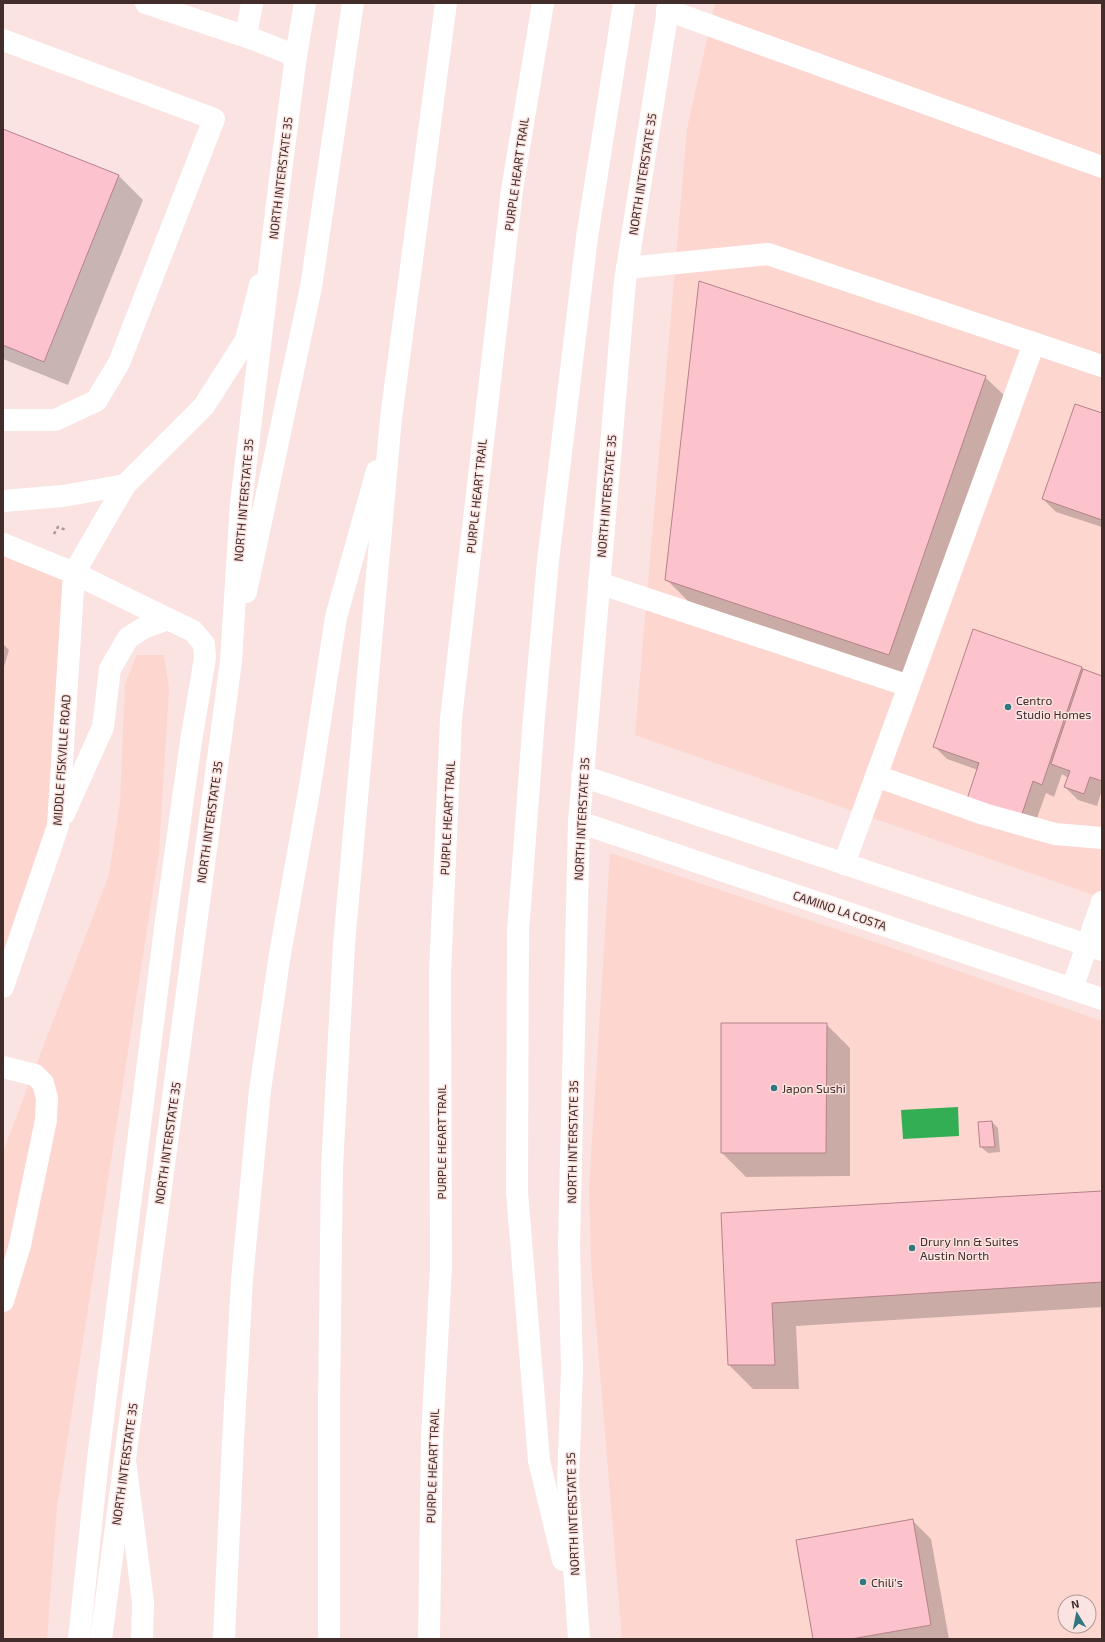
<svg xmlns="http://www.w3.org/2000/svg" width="1105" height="1642" font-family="'Exo 2',sans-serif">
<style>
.built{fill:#fdd6d0;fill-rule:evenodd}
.water{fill:#34ae54}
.shadow{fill:#0003}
.building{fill:#fdc3cc;stroke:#b5828a}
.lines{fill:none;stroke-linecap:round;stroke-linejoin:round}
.path{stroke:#aa9491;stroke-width:2.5;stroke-dasharray:3 3;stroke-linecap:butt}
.minor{stroke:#fff;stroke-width:22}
.major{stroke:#fff;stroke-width:22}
.highway{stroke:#fff;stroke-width:22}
.poi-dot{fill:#307781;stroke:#fae3e0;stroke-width:1.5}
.labels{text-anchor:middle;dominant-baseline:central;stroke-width:3;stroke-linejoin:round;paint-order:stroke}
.street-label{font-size:12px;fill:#422d2a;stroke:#fae3e0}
.poi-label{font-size:12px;fill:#422d2a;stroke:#fae3e0;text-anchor:start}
</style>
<rect width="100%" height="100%" fill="#fae3e0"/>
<g class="built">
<path d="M715,3H1102V898L635,735L687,129Z"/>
<path d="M3,544L74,573L58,826L3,987Z"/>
<path d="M137,655H164L169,688L159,852L57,1507L47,1639H3V1152L109,875L120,803L125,684Z"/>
<path d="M610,853L910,954L1102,1021V1639H622L591,1263L589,1189ZM1065,1602H1089V1626H1065Z"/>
</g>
<path class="water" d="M958,1107L959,1136L903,1139L901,1110Z"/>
<g class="shadow">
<path d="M3,130L119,176L143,200L68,385L3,359Z"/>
<path d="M985,377L1010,401L914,679L690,603L666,579Z"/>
<path d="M1102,414V527L1056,512L1043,499Z"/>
<path d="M3,644L9,650L3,670Z"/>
<path d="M1082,667L1085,671L1102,677V790L1097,806L1078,800L1065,787L1068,778L1062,774L1054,797L1046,793L1033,829L978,770L947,759L934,746Z"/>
<path d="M826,1024L850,1048V1176L746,1177L722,1153Z"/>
<path d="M992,1122L998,1128L1000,1152L988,1153L981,1147Z"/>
<path d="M1102,1192V1307L796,1326L799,1389H753L729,1365L722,1214Z"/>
<path d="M912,1520L931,1539L949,1639H814Z"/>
</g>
<g class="building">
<path d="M3,129L119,175L44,362L3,345Z"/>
<path d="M699,281L986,376L889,655L665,580Z"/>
<path d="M1075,404L1102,413V520L1042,499Z"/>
<path d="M973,629L1082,667L1042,785L1033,781L1021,817L967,799L979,763L933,747Z"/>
<path d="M1083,669L1102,676V781L1090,777L1084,794L1064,787L1070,771L1051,764Z"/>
<path d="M721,1023H827L826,1153H721Z"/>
<path d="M992,1121L995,1147H980L978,1122Z"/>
<path d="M1102,1191V1282L772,1303L775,1365H728L721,1213Z"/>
<path d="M913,1519L931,1625L851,1639H813L796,1540Z"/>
</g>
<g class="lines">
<path class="path" d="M54,534L58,527L66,530"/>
<g class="minor">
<path d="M146,3L253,39L296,56"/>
<path d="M667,10L1102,167"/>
<path d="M246,36L252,3"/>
<path d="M3,40L214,119L119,363L96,401L55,420H3"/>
<path d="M627,268L768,254L1102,366"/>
<path d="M3,501L63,496L125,485"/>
<path d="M3,544L74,573L168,619"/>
<path d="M599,583L909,686L844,864"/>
<path d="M909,686L1034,343"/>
<path d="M582,776L1102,950"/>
<path d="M876,776L984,814L1055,834L1102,838"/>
<path d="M64,814L103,727L110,669L128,638L145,627L168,619"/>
<path d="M579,822L1102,999"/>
<path d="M3,987L58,826L74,573L125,485L204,406L246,340L260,285"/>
<path d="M1072,989L1102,902"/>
<path d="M3,1067L35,1075L43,1083L47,1098L46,1120L20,1245L3,1301"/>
</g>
<g class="major">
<path d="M246,592L311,287L353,3"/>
<path d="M563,1560L539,1461L517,1192L518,932L534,717L548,561L587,237L624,3"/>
<path d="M79,1639L98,1459L165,928L191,741L205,658L204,644L193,631L168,619"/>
<path d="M101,1639L231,661L241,503L280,179L296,56L305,3"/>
<path d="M579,1639L568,1482L572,1369L569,1244L579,822L625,281L669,3"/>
</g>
<g class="highway">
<path d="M125,1460L143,1602L142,1639"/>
<path d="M224,1639L233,1441L242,1280L260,1090L280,954L310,786L336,617L377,471"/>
<path d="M329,1639V1400L332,1168L344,944L391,418L446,3"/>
<path d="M429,1639L432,1437L441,1267L440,974L451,719L512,190L543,3"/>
</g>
</g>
<g class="poi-dot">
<circle cx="1008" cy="707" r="4"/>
<circle cx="774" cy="1088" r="4"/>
<circle cx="912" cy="1248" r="4"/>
<circle cx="863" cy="1582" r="4"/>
</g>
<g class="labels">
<g class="street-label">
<text transform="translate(516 174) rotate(-82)">PURPLE HEART TRAIL</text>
<text transform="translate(642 174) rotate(-81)">NORTH INTERSTATE 35</text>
<text transform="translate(280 178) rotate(-83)">NORTH INTERSTATE 35</text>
<text transform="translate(476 496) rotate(-84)">PURPLE HEART TRAIL</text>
<text transform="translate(606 496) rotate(-85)">NORTH INTERSTATE 35</text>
<text transform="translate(243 500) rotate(-85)">NORTH INTERSTATE 35</text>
<text transform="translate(61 760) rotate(-86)">MIDDLE FISKVILLE ROAD</text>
<text transform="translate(447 818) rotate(-87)">PURPLE HEART TRAIL</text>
<text transform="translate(581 819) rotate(-87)">NORTH INTERSTATE 35</text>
<text transform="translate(209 822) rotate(-82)">NORTH INTERSTATE 35</text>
<text transform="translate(840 910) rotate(19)">CAMINO LA COSTA</text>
<text transform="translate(441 1142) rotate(-90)">PURPLE HEART TRAIL</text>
<text transform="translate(572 1142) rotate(-89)">NORTH INTERSTATE 35</text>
<text transform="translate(167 1143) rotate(-82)">NORTH INTERSTATE 35</text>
<text transform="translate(124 1464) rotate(-82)">NORTH INTERSTATE 35</text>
<text transform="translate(432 1466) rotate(-88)">PURPLE HEART TRAIL</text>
<text transform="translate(572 1514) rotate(-92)">NORTH INTERSTATE 35</text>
</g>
<g class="poi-label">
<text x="1016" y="700">Centro<tspan x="1016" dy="14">Studio Homes</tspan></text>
<text x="782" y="1088">Japon Sushi</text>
<text x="920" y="1241">Drury Inn &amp; Suites<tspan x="920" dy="14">Austin North</tspan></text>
<text x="871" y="1582">Chili's</text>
</g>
</g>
<rect width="1105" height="1642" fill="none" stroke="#422d2a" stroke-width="8"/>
<g transform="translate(1077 1614) rotate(350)"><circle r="19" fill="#fae3e0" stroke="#b09a97"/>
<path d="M0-3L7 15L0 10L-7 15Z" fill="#307781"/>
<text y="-6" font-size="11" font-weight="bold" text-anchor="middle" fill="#422d2a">N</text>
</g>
</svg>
